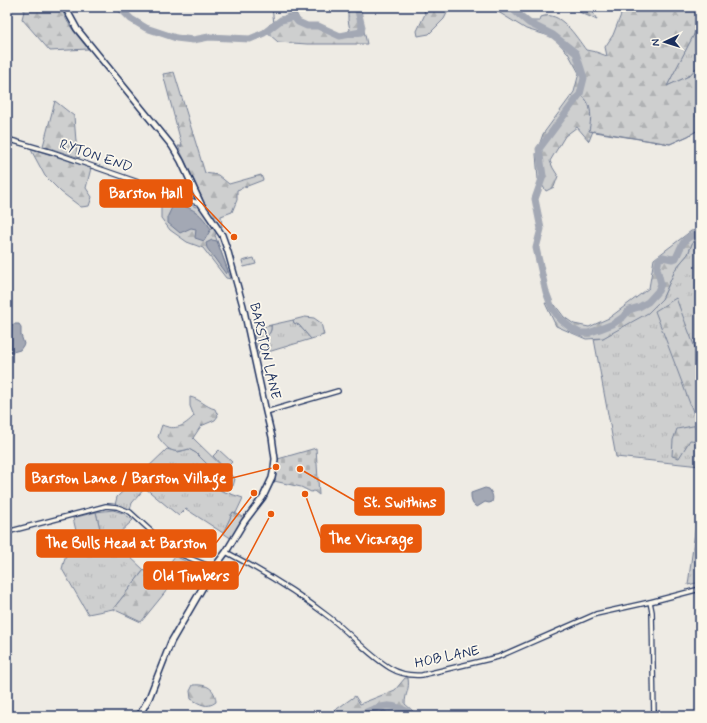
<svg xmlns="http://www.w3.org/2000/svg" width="707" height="723" font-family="Mynerve,sans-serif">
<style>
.grass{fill:url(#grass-tufts);stroke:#747f96}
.forest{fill:url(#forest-firs);stroke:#747f96}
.cemetery{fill:url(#cemetery-stones);stroke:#747f96}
.park{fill:#cecfcf;stroke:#747f96}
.water{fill:#a3a8b4;stroke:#6d7892}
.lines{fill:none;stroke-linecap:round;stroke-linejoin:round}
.stream{stroke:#6d7892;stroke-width:1}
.river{stroke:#a3a8b4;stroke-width:7}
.street-casing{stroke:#1b2f5e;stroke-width:6}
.secondary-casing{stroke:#1b2f5e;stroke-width:8}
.street{stroke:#fbf7ec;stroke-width:3.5}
.secondary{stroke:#fbf7ec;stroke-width:5}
.labels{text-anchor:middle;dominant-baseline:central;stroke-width:3.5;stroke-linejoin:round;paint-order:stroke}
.street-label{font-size:14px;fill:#1b2f5e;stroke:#fbf7ec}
.leader{fill:none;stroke:#e8590c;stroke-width:1.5}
.callout-dot{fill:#e8590c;stroke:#fbf7ec;stroke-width:1.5}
.callout{fill:#e8590c;stroke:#e8590c;stroke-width:1.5}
.callout-label{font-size:15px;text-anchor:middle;font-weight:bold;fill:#fff}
</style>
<defs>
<pattern id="grass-tufts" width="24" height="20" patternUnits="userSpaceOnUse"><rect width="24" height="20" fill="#cecfcf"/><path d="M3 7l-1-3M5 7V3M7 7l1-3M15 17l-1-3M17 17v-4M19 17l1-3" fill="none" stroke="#b0b2b4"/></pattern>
<pattern id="forest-firs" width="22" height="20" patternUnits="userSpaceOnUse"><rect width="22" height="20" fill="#cecfcf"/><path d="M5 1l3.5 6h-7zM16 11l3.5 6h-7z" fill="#b0b2b4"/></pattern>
<pattern id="cemetery-stones" width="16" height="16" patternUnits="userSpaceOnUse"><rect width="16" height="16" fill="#cecfcf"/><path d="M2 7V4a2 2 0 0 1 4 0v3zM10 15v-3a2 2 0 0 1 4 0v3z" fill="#b0b2b4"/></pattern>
</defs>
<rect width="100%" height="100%" fill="#eeebe4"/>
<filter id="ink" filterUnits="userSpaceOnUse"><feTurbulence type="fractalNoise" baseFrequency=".025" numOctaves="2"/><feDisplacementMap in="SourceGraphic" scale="8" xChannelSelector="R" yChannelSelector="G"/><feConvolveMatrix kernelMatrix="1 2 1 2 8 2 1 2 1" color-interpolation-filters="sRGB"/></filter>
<g filter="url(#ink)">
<g class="grass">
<path d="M700,22V64L689,76L667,86Z"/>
<path d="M700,239V466L616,457L594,339L603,338L662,299L676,268L688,254L693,241Z"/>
<path d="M293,320L294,323L299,325L311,339L268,352L266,346L262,343V339C268,335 272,333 271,325Z"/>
<path d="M167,449L178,452L189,449L196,453L216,473V487L222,491L243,498L236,513L233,512L223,533L186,509L179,516L145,488L132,503L130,510L115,505L117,497Z"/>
<path d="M700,494V582L688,585Z"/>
<path d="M113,510L123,513L133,520L112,540L144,570L113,609L88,614L62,569L67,550L84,542L82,534L100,529L96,512Z"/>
</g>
<g class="forest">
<path d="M25,7H62C64,22 79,37 88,49L50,51L22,19Z"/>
<path d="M353,7L359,8L367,44H307L278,42L270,35L269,25L286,15L296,13L303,26L312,28L318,26L340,36L350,30L348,20V9Z"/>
<path d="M423,7H450L444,19L429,34L418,36L417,31L425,14Z"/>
<path d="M490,7H508L530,21H540L541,17C560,9 576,37 586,50L596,52L607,56L605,47L613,35L624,7H700V23L667,86L689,76L700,64V129L688,136L670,144L593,131L589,141L577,127L565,136L550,161L553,168L558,176L554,187L546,191L538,179L536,154L543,134L574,92L579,73L568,53L553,37L526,29Z"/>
<path d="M568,7H590L597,20Z"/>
<path d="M174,72L205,173L218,175L229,184L261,175L263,180L237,190V200L232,212L221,216L222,227H220L215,235L231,279L226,278L203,248L187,242L170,230L161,218V206L169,195L196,207L202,198L178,146H182L163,74Z"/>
<path d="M55,101L74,116L77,154L80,158L43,146Z"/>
<path d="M30,148L91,168L86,188L92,197L89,206L81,207L61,192L45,176Z"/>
<path d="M697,230H700V239L693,241L688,254L676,268L662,299L648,313L603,338L586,339L556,326L545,303L555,305L564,317L574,324L589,327L609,318L649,288L654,259L691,231Z"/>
<path d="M676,298L700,361V441L690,440L679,458L672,456L673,440L677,429L698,425L655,311Z"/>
<path d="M305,317L314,318L321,323L324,335L311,339L299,325L294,323L293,320Z"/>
<path d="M271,325C272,333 268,335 262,339V343L266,346L268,352L259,355L252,330Z"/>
<path d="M190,397C200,399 206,407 215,409L218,416L215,420L201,426L193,438L235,479L233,486L224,484L222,491L216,487V473L196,453L189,449C172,454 169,451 158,437L162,425C176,431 184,426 194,416L190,406Z"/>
<path d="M233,512L244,518L232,539L223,533Z"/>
<path d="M175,556L189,563L141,622L113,609L144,570L156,581Z"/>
<path d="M405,678H408C410,690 405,693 405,704L413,711L416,716H394L384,711L373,716H327L355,696L360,704L395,690Z"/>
<path d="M193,685C207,684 215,688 216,702C207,709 200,704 191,699L190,691Z"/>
</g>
<path class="cemetery" d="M316,448L319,495L314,491L311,492L301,487L274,481L278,459Z"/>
<g class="park">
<path d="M254,258L256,264L244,267L242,261Z"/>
<path d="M219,450L232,462L225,469L213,456Z"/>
<path d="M96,512L100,529L77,535L73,518Z"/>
</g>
<g class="water">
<path d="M178,204C196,210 200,213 211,229L204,241L195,238L196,229L191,228L180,233L168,223V216L173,205Z"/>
<path d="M212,240L217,241L228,271L226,274L207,248L206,243Z"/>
<path d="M14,324H19L21,327V335L24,344L20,350L9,353L7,352V327Z"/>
<path d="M485,488L489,489C492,493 494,497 492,502L489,503L485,502L477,507C471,505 471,498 471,493Z"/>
</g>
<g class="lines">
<g class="stream">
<path d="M272,7L274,24"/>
<path d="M580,94C592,102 592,116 589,131L670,144L688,136L700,129"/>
</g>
<g class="river">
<path d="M116,7L121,9L131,19L146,28L176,38L193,40L209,37L250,39L264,33L281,20L294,17L298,22L307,26H318L340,36L361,32L362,27L357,7"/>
<path d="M510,7L529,23L553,35L576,53L584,78L580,94L539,149L543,176L535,199L541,229L536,248L546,292L552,308L560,319L571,328L580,333H588L600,329L613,324L623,317L629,310L639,307L648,302L658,291L661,284L657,268L659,259L663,257L672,259L676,258C682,245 684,235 700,234"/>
<path d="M358,716C383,704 391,701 415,716"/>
</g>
<g class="street-casing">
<g id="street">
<path d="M7,139L52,152L201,204"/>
<path d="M266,412L338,391"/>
<path d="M7,532L106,506L117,507L130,512L164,543L177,553L214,568"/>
<path d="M226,552C262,571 297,592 329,617C350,633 367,654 390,668C400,674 410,676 422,675L498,657L596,614L650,602L700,589"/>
<path d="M650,602L652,612L654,716"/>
</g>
</g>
<g class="secondary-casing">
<path id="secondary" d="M65,7L77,29L172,146L181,161L201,204L222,235L228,252L243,306L266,412L272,437L275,459L274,468L272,478L263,497L244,522L226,552L214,568L171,642L149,698L139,716"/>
</g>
<use href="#street" class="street"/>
<use href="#secondary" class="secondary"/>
</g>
</g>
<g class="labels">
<g class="street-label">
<text transform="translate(96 156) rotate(19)">RYTON END</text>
<text transform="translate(265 351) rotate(77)">BARSTON LANE</text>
<text transform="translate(447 657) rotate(-12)">HOB LANE</text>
</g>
</g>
<path class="leader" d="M234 237L192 193M276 467L232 478M300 469L355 501M305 494L321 538M254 493L216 543M271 514L238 576"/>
<g class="callout-dot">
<circle cx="234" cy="237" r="4"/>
<circle cx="276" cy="467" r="4"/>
<circle cx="300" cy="469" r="4"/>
<circle cx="305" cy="494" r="4"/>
<circle cx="254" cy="493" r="4"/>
<circle cx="271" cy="514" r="4"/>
</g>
<g class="callout">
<rect x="100" y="180" width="92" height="27" rx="4"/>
<rect x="26" y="464" width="206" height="27" rx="4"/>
<rect x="355" y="488" width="89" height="27" rx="4"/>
<rect x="321" y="525" width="100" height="27" rx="4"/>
<rect x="37" y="530" width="179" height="27" rx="4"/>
<rect x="144" y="562" width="94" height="27" rx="4"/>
</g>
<g class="callout-label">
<text x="146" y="198">Barston Hall</text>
<text x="129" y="483">Barston Lane / Barston Village</text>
<text x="400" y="507">St. Swithins</text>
<text x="371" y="544">The Vicarage</text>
<text x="126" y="548">The Bulls Head at Barston</text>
<text x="191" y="581">Old Timbers</text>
</g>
<rect width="707" height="723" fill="none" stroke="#fbf7ec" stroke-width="24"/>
<rect x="12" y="12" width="683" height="699" fill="none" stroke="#1b2f5e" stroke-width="1.5" filter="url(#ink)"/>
<g transform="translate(665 42) rotate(266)" stroke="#fbf7ec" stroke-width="3" paint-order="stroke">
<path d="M0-3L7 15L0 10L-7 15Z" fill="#1b2f5e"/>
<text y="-6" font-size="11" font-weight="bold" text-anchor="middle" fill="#1b2f5e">N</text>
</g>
</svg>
